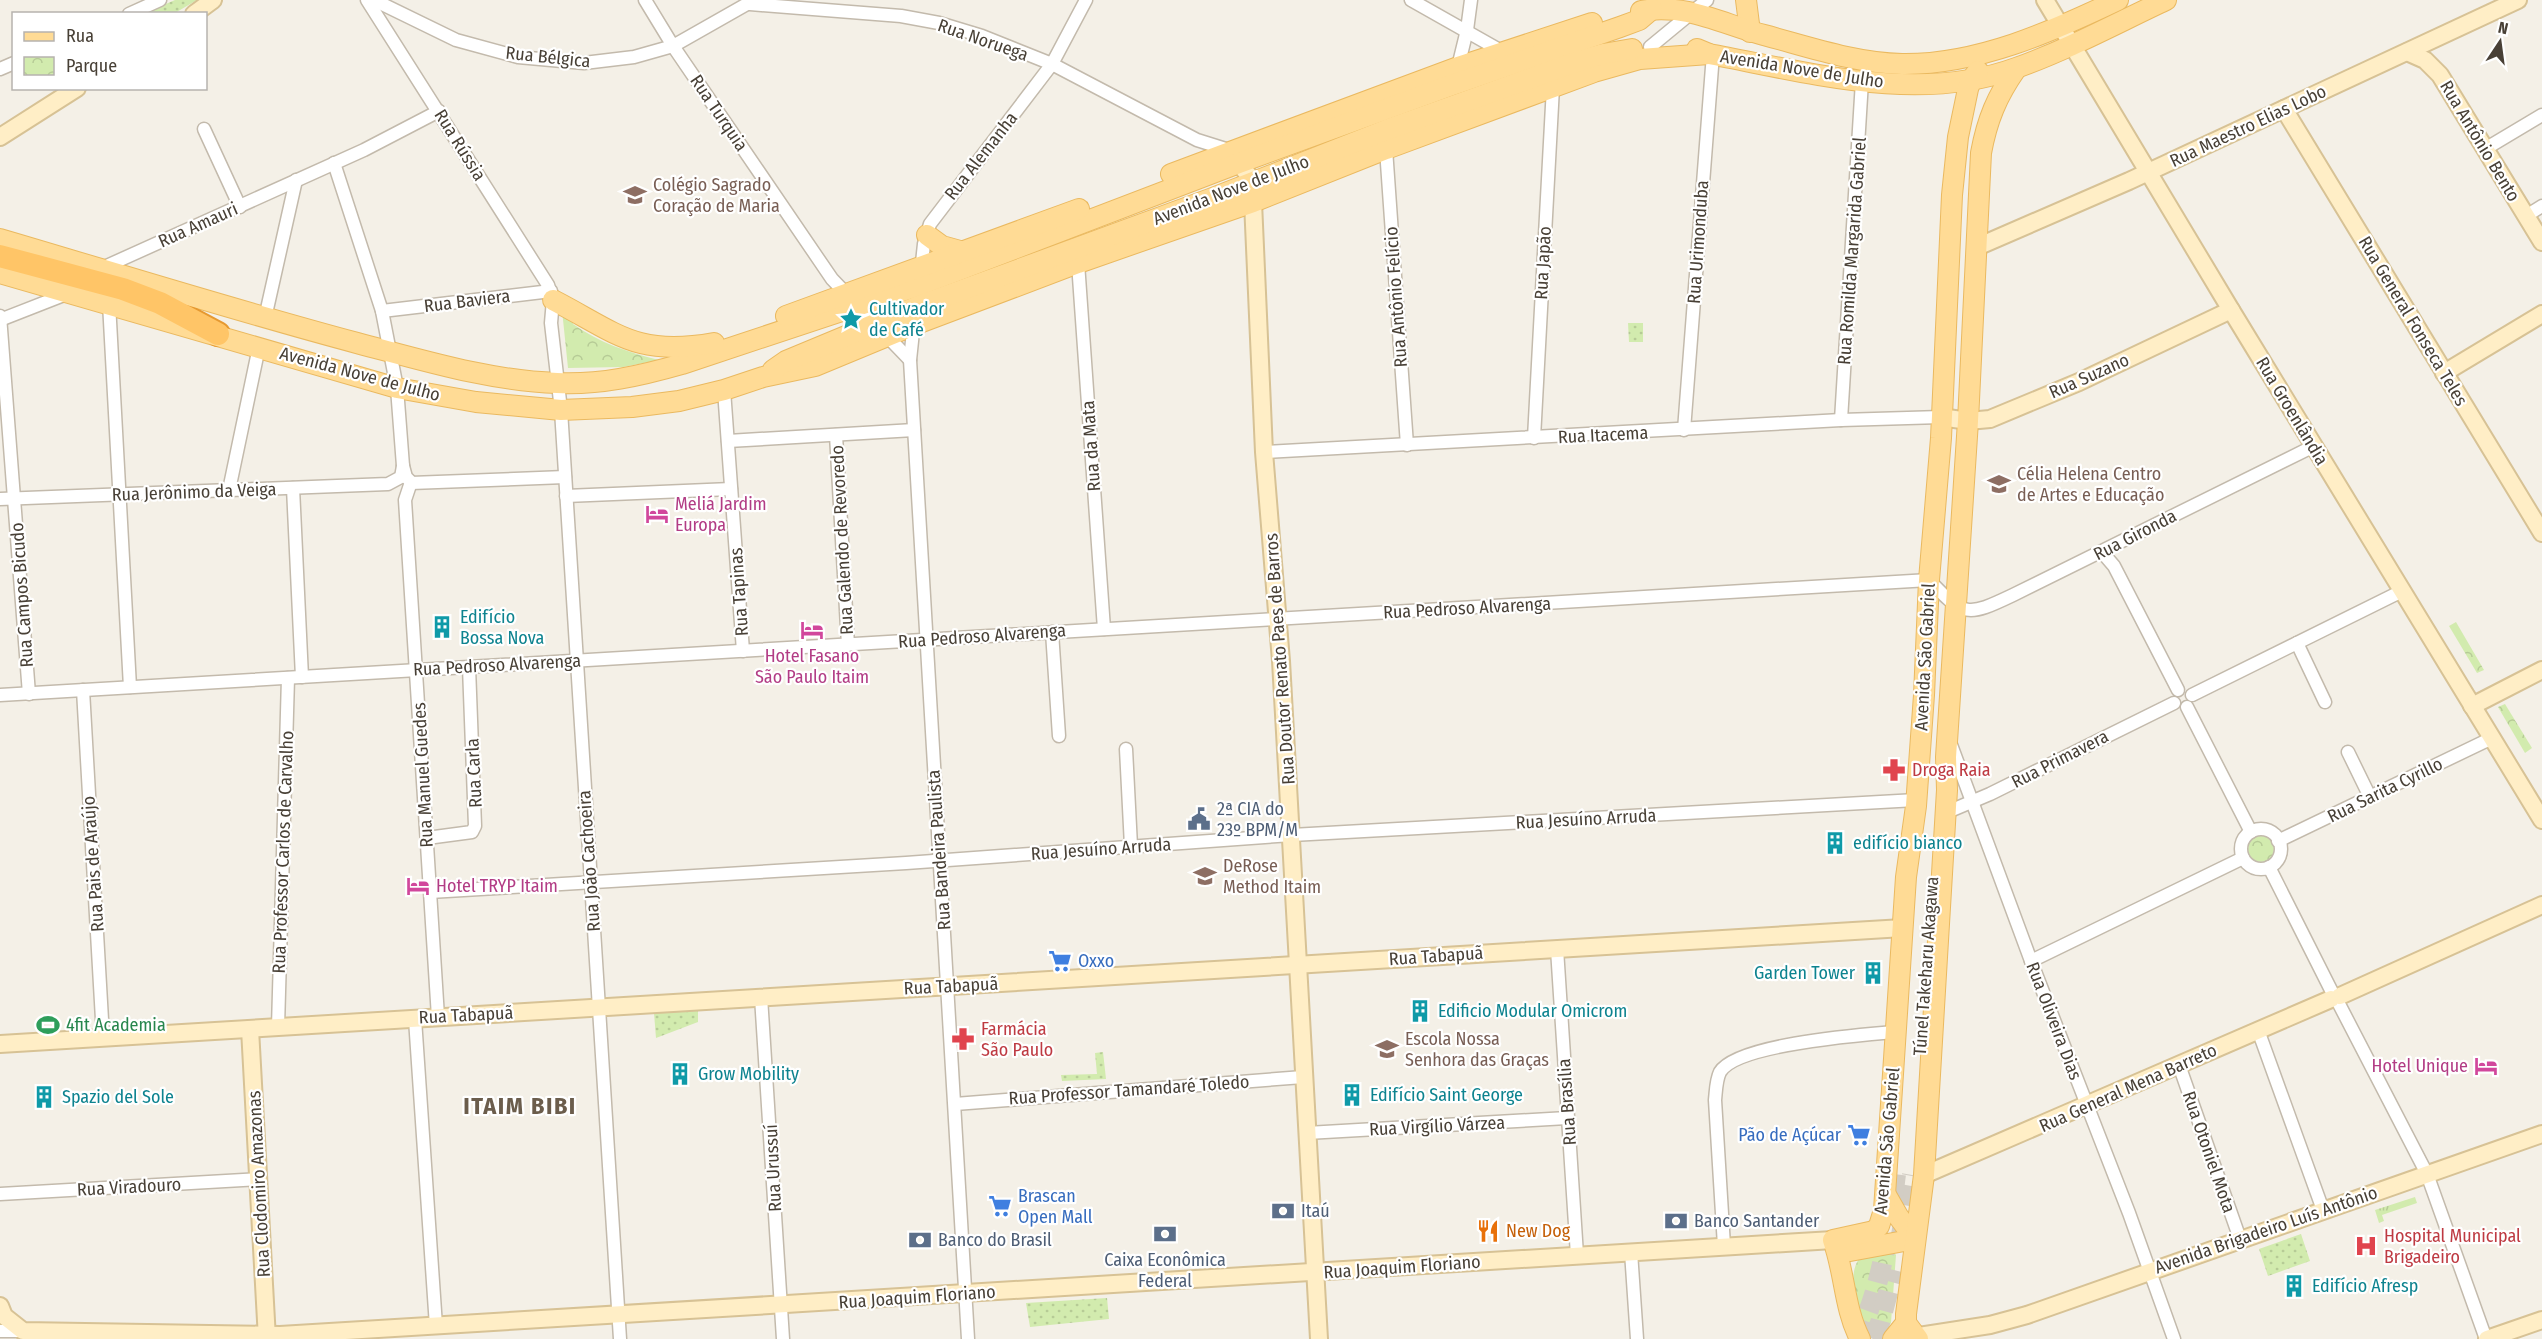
<svg xmlns="http://www.w3.org/2000/svg" width="2542" height="1339" font-family="'Fira Sans Condensed',sans-serif">
<style>
.grass{fill:url(#grass-tufts)}
.park{fill:url(#park-crowns)}
.garden{fill:url(#garden-dots)}
.lines{fill:none;stroke-linecap:round;stroke-linejoin:round}
.primary-tunnel{stroke:#d2cdc4;stroke-width:20;stroke-dasharray:20 10;stroke-linecap:butt}
.street-casing{stroke:#c3baac;stroke-width:15}
.secondary-casing{stroke:#d7c295;stroke-width:20}
.primary-casing{stroke:#eab960;stroke-width:22}
.highway-casing{stroke:#e69930;stroke-width:26}
.street{stroke:#fff;stroke-width:12}
.secondary{stroke:#ffeec6;stroke-width:16}
.primary{stroke:#ffdb95;stroke-width:20}
.highway{stroke:#ffc567;stroke-width:22}
.labels{text-anchor:middle;dominant-baseline:central;stroke-width:4.5;stroke-linejoin:round;paint-order:stroke}
.street-label{font-size:18px;fill:#484036;stroke:#fff}
.education-label{font-size:18px;fill:#785e54;stroke:#fff;text-anchor:start}
.culture-label{font-size:18px;fill:#0d838f;stroke:#fff;text-anchor:start}
.hotel-label{font-size:18px;fill:#b23c85;stroke:#fff;text-anchor:start}
.health-label{font-size:18px;fill:#be3a42;stroke:#fff;text-anchor:start}
.service-label{font-size:18px;fill:#4e5e75;stroke:#fff;text-anchor:start}
.shop-label{font-size:18px;fill:#366cbe;stroke:#fff;text-anchor:start}
.leisure-label{font-size:18px;fill:#27864d;stroke:#fff;text-anchor:start}
.food-label{font-size:18px;fill:#c56008;stroke:#fff;text-anchor:start}
.district-label{font-size:24px;font-weight:bold;letter-spacing:1.5px;fill:#6b5d4c;stroke:#fff}
</style>
<defs>
<pattern id="grass-tufts" width="24" height="20" patternUnits="userSpaceOnUse" patternTransform="scale(1.5)"><rect width="24" height="20" fill="#d2ebae"/><path d="M3 7l-1-3M5 7V3M7 7l1-3M15 17l-1-3M17 17v-4M19 17l1-3" fill="none" stroke="#b6cb96"/></pattern>
<pattern id="park-crowns" width="20" height="18" patternUnits="userSpaceOnUse" patternTransform="scale(1.5)"><rect width="20" height="18" fill="#d2ebae"/><path d="M2 6a3 3 0 1 1 6 0M12 15a3 3 0 1 1 6 0" fill="none" stroke="#b6cb96"/></pattern>
<pattern id="garden-dots" width="8" height="8" patternUnits="userSpaceOnUse" patternTransform="scale(1.5)"><rect width="8" height="8" fill="#d2ebae"/><path d="M2 2h.1M6 6h.1" fill="none" stroke="#b6cb96" stroke-width="1.8" stroke-linecap="round"/></pattern>
</defs>
<rect width="100%" height="100%" fill="#f4f0e7"/>
<path class="grass" d="M2415,1197L2417,1203L2382,1215L2384,1221L2379,1223L2375,1210Z"/>
<g class="park">
<path d="M562,310L572,319L573,324C600,343 627,352 659,360L623,367L568,368Z"/>
<path d="M2456,622L2484,670L2477,673L2449,626Z"/>
<path d="M2505,704L2532,748L2525,753L2498,707Z"/>
<circle cx="2261" cy="849" r="13"/>
<path d="M1893,1251L1896,1255L1891,1323C1882,1333 1872,1332 1863,1322C1857,1301 1846,1277 1860,1257Z"/>
</g>
<g class="garden">
<path d="M175,0H197L175,13H145Z"/>
<path d="M1628,323H1643V342H1629Z"/>
<path d="M698,1011V1022L656,1038L654,1013Z"/>
<path d="M1103,1052L1106,1079L1062,1081L1061,1075L1097,1074L1095,1053Z"/>
<path d="M2301,1234L2310,1261L2268,1276L2259,1249Z"/>
<path d="M1107,1298L1109,1319L1030,1327L1026,1303Z"/>
</g>
<g class="lines">
<g class="primary-tunnel">
<path d="M1901,1235L1912,1175"/>
<path d="M1857,1339C1882,1286 1889,1231 1896,1174"/>
<path d="M1873,1339L1880,1323L1894,1270"/>
</g>
<g class="street-casing">
<g id="street">
<path d="M367,0L548,285L553,300L551,323L561,410L620,1339"/>
<path d="M374,0L456,40L518,57L584,63L634,57L673,46L754,0"/>
<path d="M645,0L673,46L832,279L910,360"/>
<path d="M1411,0L1503,52"/>
<path d="M750,4L901,16L939,23L982,36L1052,64L1197,140L1232,151"/>
<path d="M129,14L160,0"/>
<path d="M1650,47L1707,0"/>
<path d="M1458,67L1467,30L1471,0"/>
<path d="M0,69L14,63"/>
<path d="M204,129L240,207"/>
<path d="M1386,149L1407,445"/>
<path d="M2485,149L2542,115"/>
<path d="M334,163L382,311L397,388L403,466L406,477L411,482L405,500L438,1017"/>
<path d="M2526,216L2542,206"/>
<path d="M1078,263L1104,629"/>
<path d="M100,269L364,150L439,111"/>
<path d="M921,272L924,244L930,224L1052,64L1086,0"/>
<path d="M109,303L130,687"/>
<path d="M382,311L551,291"/>
<path d="M0,316L29,694"/>
<path d="M265,318L296,180"/>
<path d="M0,320L69,293"/>
<path d="M914,322L910,360L968,1339"/>
<path d="M724,390L743,651"/>
<path d="M1841,420L1862,81"/>
<path d="M1684,430L1713,54"/>
<path d="M836,435L848,645"/>
<path d="M1534,438L1553,87"/>
<path d="M728,441L914,430"/>
<path d="M1264,452L1841,420L1941,417"/>
<path d="M411,483L565,477"/>
<path d="M293,488L302,677"/>
<path d="M229,490L259,347"/>
<path d="M566,496L731,489"/>
<path d="M0,499L388,484L401,477L403,466"/>
<path d="M2102,552L2114,566L2178,690"/>
<path d="M1052,632L1059,736"/>
<path d="M2297,643L2325,702"/>
<path d="M83,690L103,1037"/>
<path d="M0,695L1929,580C1964,617 1967,617 2013,595L2314,446"/>
<path d="M2192,695L2402,591"/>
<path d="M2187,707L2251,832"/>
<path d="M1950,742L2031,961L2129,1213L2174,1339"/>
<path d="M1126,749L1131,846"/>
<path d="M2348,752L2370,797"/>
<path d="M1945,813L1990,794L2174,703"/>
<circle cx="2261" cy="849" r="20"/>
<path d="M427,838L472,832L475,826L469,667"/>
<path d="M2278,841L2492,738"/>
<path d="M2269,867L2333,994"/>
<path d="M430,892L906,863L1292,835L1916,800"/>
<path d="M1557,949L1577,1255"/>
<path d="M2031,961L2243,858"/>
<path d="M761,997L783,1339"/>
<path d="M2338,1002L2427,1174L2486,1339"/>
<path d="M415,1019L436,1326"/>
<path d="M278,1027L288,678"/>
<path d="M2258,1030L2323,1210"/>
<path d="M2179,1065L2240,1239"/>
<path d="M955,1104L1303,1077"/>
<path d="M1307,1133L1567,1118"/>
<path d="M0,1194L259,1179"/>
<path d="M1724,1246L1715,1100C1716,1091 1716,1080 1720,1072C1737,1044 1861,1035 1895,1032"/>
<path d="M1631,1252L1637,1339"/>
<path d="M0,1331H23"/>
</g>
</g>
<g class="secondary-casing">
<g id="secondary">
<path d="M2045,0L2231,310L2542,820"/>
<path d="M194,14L213,0"/>
<path d="M2407,52L2425,60L2440,75L2542,242"/>
<path d="M2284,109L2542,533"/>
<path d="M0,137L77,88"/>
<path d="M1239,163L1249,176L1253,202L1264,452L1281,661L1319,1339"/>
<path d="M1977,247L2129,181L2518,0"/>
<path d="M2444,373L2542,314"/>
<path d="M1941,417L1968,421L1990,419L2079,382L2231,310"/>
<path d="M2472,706L2542,670"/>
<path d="M2340,996L2542,905"/>
<path d="M250,1029L267,1339"/>
<path d="M0,1044L1903,928"/>
<path d="M1924,1175L2331,999"/>
<path d="M0,1306L4,1316L23,1331L280,1335L1833,1240"/>
<path d="M1906,1338L1990,1325L2027,1315L2542,1134"/>
<path d="M2487,1339L2542,1320"/>
</g>
</g>
<g class="primary-casing">
<g id="primary">
<path d="M1746,0L1750,32"/>
<path d="M1641,11C1686,3 1722,24 1764,35C1809,47 1855,63 1902,64C1977,65 2051,32 2118,0"/>
<path d="M1697,49L1709,54C1807,72 1918,104 2016,68C2067,50 2117,23 2166,0"/>
<path d="M1171,174L1458,67L1592,23"/>
<path d="M927,235L942,246L960,251"/>
<path d="M0,239C119,274 237,311 357,343C422,360 490,381 557,383C600,385 640,376 682,364L920,285L1239,163L1449,86L1620,27L1639,20L1652,9"/>
<path d="M0,273L397,388L476,402L561,410L632,407L679,401L724,390L763,377L815,366L914,325L1078,263L1253,202L1386,149L1594,72L1640,59L1709,54"/>
<path d="M553,300C617,333 636,357 714,343"/>
<path d="M786,316L1079,209"/>
<path d="M773,370L786,361L916,307L1210,199L1386,130L1576,62L1603,54L1632,49"/>
<path d="M1886,1195L1898,1216L1915,1239"/>
<path d="M1850,1251L1915,1239"/>
<path d="M1860,1339C1844,1308 1845,1273 1833,1240L1874,1231L1879,1226L1884,1210L1906,877L1916,806L1924,695L1929,580L1941,438L1952,195L1958,137L1968,89L1971,80L1978,71"/>
<path d="M1893,1339L1906,1323"/>
<path d="M1918,1339L1906,1323V1314L1924,1175L1947,790L1946,757L1968,421L1981,153C1987,120 1997,96 2016,69"/>
</g>
</g>
<g class="highway-casing">
<path id="highway" d="M0,256L123,289L160,303L218,334"/>
</g>
<use href="#street" class="street"/>
<use href="#secondary" class="secondary"/>
<use href="#primary" class="primary"/>
<use href="#highway" class="highway"/>
</g>
<defs>
<g id="school-bare" transform="scale(1.8)"><path d="M0-5L7-2L0 1L-7-2ZM-4 1L0 2.5L4 1V4Q0 6-4 4Z" fill="#8d6e63" stroke="#fff" stroke-width="2.5" paint-order="stroke"/></g>
<g id="sight-bare" transform="scale(1.8)"><path d="M0-6L1.8-2.2L6-1.7L2.9 1.2L3.7 5.4L0 3.3L-3.7 5.4L-2.9 1.2L-6-1.7L-1.8-2.2Z" fill="#0f9aa8" stroke="#fff" stroke-width="2.5" paint-order="stroke"/></g>
<g id="university-bare" transform="scale(1.8)"><path d="M0-5L7-2L0 1L-7-2ZM-4 1L0 2.5L4 1V4Q0 6-4 4Z" fill="#8d6e63" stroke="#fff" stroke-width="2.5" paint-order="stroke"/></g>
<g id="hotel-bare" transform="scale(1.8)"><path d="M-6-4.5h1.5V1H6V5H4.5V3h-9V5H-6ZM-4 0a1.8 1.8 0 1 1 3.6 0ZM.5 0V-2.5h3Q6-2.5 6 0Z" fill="#d1479c" stroke="#fff" stroke-width="2.5" paint-order="stroke"/></g>
<g id="building-bare" transform="scale(1.8)"><path d="M-4-6H4V6H1V3H-1V6H-4ZM-2.5-4.3h1.7v1.8h-1.7ZM.8-4.3h1.7v1.8H.8ZM-2.5-1h1.7V.8h-1.7ZM.8-1h1.7V.8H.8Z" fill="#0f9aa8" stroke="#fff" stroke-width="2.5" paint-order="stroke"/></g>
<g id="pharmacy-bare" transform="scale(1.8)"><path d="M-2-6h4v4h4v4h-4v4h-4v-4h-4v-4h4Z" fill="#e0444e" stroke="#fff" stroke-width="2.5" paint-order="stroke"/></g>
<g id="civic-bare" transform="scale(1.8)"><path d="M-.6-6.5H3V-4.5H.6V-3L4-1V1h2V6H-6V1h2V-1L-.6-3ZM-1.2 2.5V6h2.4V2.5Z" fill="#5c6f8a" stroke="#fff" stroke-width="2.5" paint-order="stroke"/></g>
<g id="supermarket-bare" transform="scale(1.8)"><path d="M-6-5.5h2.5l.6 2H6L4.5 2H-2.5L-4.4-4H-6ZM-1.5 3.2a1.3 1.3 0 1 0 .1 0ZM3 3.2a1.3 1.3 0 1 0 .1 0Z" fill="#3f7fe0" stroke="#fff" stroke-width="2.5" paint-order="stroke"/></g>
<g id="stadium-bare" transform="scale(1.8)"><path d="M0-5a6.5 5 0 1 0 0 10a6.5 5 0 1 0 0-10ZM-3.5-1.8h7v3.6h-7Z" fill="#2e9e5b" stroke="#fff" stroke-width="2.5" paint-order="stroke"/></g>
<g id="bank-bare" transform="scale(1.8)"><path d="M-6-4H6V4H-6ZM0-2.3a2.3 2.3 0 1 0 0 4.6a2.3 2.3 0 1 0 0-4.6Z" fill="#5c6f8a" stroke="#fff" stroke-width="2.5" paint-order="stroke"/></g>
<g id="restaurant-bare" transform="scale(1.8)"><path d="M-5-6h1v4h1v-4h1v4h1v-4h1v5L-1.5 .5V6h-2V.5L-5-1ZM5-6V6H3V1.5H1.5Q1.5-4 5-6Z" fill="#e8710a" stroke="#fff" stroke-width="2.5" paint-order="stroke"/></g>
<g id="hospital-bare" transform="scale(1.8)"><path d="M-5-5h3v3.5h4V-5h3V5h-3V1.5h-4V5h-3Z" fill="#e0444e" stroke="#fff" stroke-width="2.5" paint-order="stroke"/></g>
</defs>
<g fill-rule="evenodd">
<use href="#school-bare" x="635" y="195"/>
<use href="#sight-bare" x="851" y="319"/>
<use href="#university-bare" x="1999" y="484"/>
<use href="#hotel-bare" x="657" y="514"/>
<use href="#building-bare" x="442" y="627"/>
<use href="#hotel-bare" x="812" y="630"/>
<use href="#pharmacy-bare" x="1894" y="770"/>
<use href="#civic-bare" x="1199" y="819"/>
<use href="#building-bare" x="1835" y="843"/>
<use href="#university-bare" x="1205" y="876"/>
<use href="#hotel-bare" x="418" y="886"/>
<use href="#supermarket-bare" x="1060" y="961"/>
<use href="#building-bare" x="1873" y="973"/>
<use href="#building-bare" x="1420" y="1011"/>
<use href="#stadium-bare" x="48" y="1025"/>
<use href="#pharmacy-bare" x="963" y="1039"/>
<use href="#school-bare" x="1387" y="1049"/>
<use href="#hotel-bare" x="2486" y="1066"/>
<use href="#building-bare" x="680" y="1074"/>
<use href="#building-bare" x="1352" y="1095"/>
<use href="#building-bare" x="44" y="1097"/>
<use href="#supermarket-bare" x="1859" y="1135"/>
<use href="#supermarket-bare" x="1000" y="1206"/>
<use href="#bank-bare" x="1283" y="1211"/>
<use href="#bank-bare" x="1676" y="1221"/>
<use href="#restaurant-bare" x="1488" y="1231"/>
<use href="#bank-bare" x="1165" y="1234"/>
<use href="#bank-bare" x="920" y="1240"/>
<use href="#hospital-bare" x="2366" y="1246"/>
<use href="#building-bare" x="2294" y="1286"/>
</g>
<g class="labels">
<g class="street-label">
<text transform="translate(983 40) rotate(19)">Rua Noruega</text>
<text transform="translate(548 57) rotate(6)">Rua Bélgica</text>
<text transform="translate(1802 69) rotate(9)">Avenida Nove de Julho</text>
<text transform="translate(719 113) rotate(56)">Rua Turquia</text>
<text transform="translate(2248 126) rotate(-25)">Rua Maestro Elias Lobo</text>
<text transform="translate(2480 141) rotate(59)">Rua Antônio Bento</text>
<text transform="translate(460 145) rotate(58)">Rua Rússia</text>
<text transform="translate(981 156) rotate(-52)">Rua Alemanha</text>
<text transform="translate(1231 190) rotate(-21)">Avenida Nove de Julho</text>
<text transform="translate(198 225) rotate(-24)">Rua Amauri</text>
<text transform="translate(1698 242) rotate(-86)">Rua Urimonduba</text>
<text transform="translate(1852 251) rotate(-86)">Rua Romilda Margarida Gabriel</text>
<text transform="translate(1543 263) rotate(-87)">Rua Japão</text>
<text transform="translate(1396 297) rotate(-94)">Rua Antônio Felício</text>
<text transform="translate(467 301) rotate(-7)">Rua Baviera</text>
<text transform="translate(2413 321) rotate(59)">Rua General Fonseca Teles</text>
<text transform="translate(360 374) rotate(15)">Avenida Nove de Julho</text>
<text transform="translate(2089 376) rotate(-24)">Rua Suzano</text>
<text transform="translate(2292 411) rotate(59)">Rua Groenlândia</text>
<text transform="translate(1603 435) rotate(-3)">Rua Itacema</text>
<text transform="translate(1091 446) rotate(-94)">Rua da Mata</text>
<text transform="translate(194 492) rotate(-2)">Rua Jerônimo da Veiga</text>
<text transform="translate(2135 535) rotate(-27)">Rua Gironda</text>
<text transform="translate(842 540) rotate(-93)">Rua Galendo de Revoredo</text>
<text transform="translate(739 592) rotate(-94)">Rua Tapinas</text>
<text transform="translate(22 595) rotate(-94)">Rua Campos Bicudo</text>
<text transform="translate(1467 608) rotate(-3)">Rua Pedroso Alvarenga</text>
<text transform="translate(982 636) rotate(-4)">Rua Pedroso Alvarenga</text>
<text transform="translate(1925 657) rotate(-87)">Avenida São Gabriel</text>
<text transform="translate(1280 659) rotate(-94)">Rua Doutor Renato Paes de Barros</text>
<text transform="translate(497 665) rotate(-3)">Rua Pedroso Alvarenga</text>
<text transform="translate(2060 759) rotate(-27)">Rua Primavera</text>
<text transform="translate(474 773) rotate(-93)">Rua Carla</text>
<text transform="translate(423 775) rotate(-93)">Rua Manuel Guedes</text>
<text transform="translate(2385 790) rotate(-26)">Rua Sarita Cyrillo</text>
<text transform="translate(1586 819) rotate(-3)">Rua Jesuíno Arruda</text>
<text transform="translate(1101 849) rotate(-4)">Rua Jesuíno Arruda</text>
<text transform="translate(939 850) rotate(-94)">Rua Bandeira Paulista</text>
<text transform="translate(283 852) rotate(-88)">Rua Professor Carlos de Carvalho</text>
<text transform="translate(589 861) rotate(-94)">Rua João Cachoeira</text>
<text transform="translate(93 864) rotate(-94)">Rua Pais de Araújo</text>
<text transform="translate(1436 956) rotate(-4)">Rua Tabapuã</text>
<text transform="translate(1926 966) rotate(-86)">Túnel Takeharu Akagawa</text>
<text transform="translate(951 986) rotate(-3)">Rua Tabapuã</text>
<text transform="translate(466 1015) rotate(-3)">Rua Tabapuã</text>
<text transform="translate(2054 1021) rotate(69)">Rua Oliveira Dias</text>
<text transform="translate(2128 1088) rotate(-24)">Rua General Mena Barreto</text>
<text transform="translate(1129 1090) rotate(-4)">Rua Professor Tamandaré Toledo</text>
<text transform="translate(1567 1102) rotate(-94)">Rua Brasília</text>
<text transform="translate(1437 1126) rotate(-3)">Rua Virgílio Várzea</text>
<text transform="translate(1887 1141) rotate(-85)">Avenida São Gabriel</text>
<text transform="translate(2209 1152) rotate(71)">Rua Otoniel Mota</text>
<text transform="translate(773 1168) rotate(-93)">Rua Urussuí</text>
<text transform="translate(259 1184) rotate(-93)">Rua Clodomiro Amazonas</text>
<text transform="translate(129 1187) rotate(-3)">Rua Viradouro</text>
<text transform="translate(2266 1230) rotate(-19)">Avenida Brigadeiro Luís Antônio</text>
<text transform="translate(1402 1267) rotate(-4)">Rua Joaquim Floriano</text>
<text transform="translate(917 1297) rotate(-4)">Rua Joaquim Floriano</text>
</g>
<g class="education-label">
<text x="653" y="185">Colégio Sagrado<tspan x="653" dy="21">Coração de Maria</tspan></text>
<text x="2017" y="474">Célia Helena Centro<tspan x="2017" dy="21">de Artes e Educação</tspan></text>
<text x="1223" y="866">DeRose<tspan x="1223" dy="21">Method Itaim</tspan></text>
<text x="1405" y="1039">Escola Nossa<tspan x="1405" dy="21">Senhora das Graças</tspan></text>
</g>
<g class="culture-label">
<text x="869" y="309">Cultivador<tspan x="869" dy="21">de Café</tspan></text>
<text x="460" y="617">Edifício<tspan x="460" dy="21">Bossa Nova</tspan></text>
<text x="1853" y="843">edifício bianco</text>
<text x="1855" y="973" text-anchor="end">Garden Tower</text>
<text x="1438" y="1011">Edificio Modular Omicrom</text>
<text x="698" y="1074">Grow Mobility</text>
<text x="1370" y="1095">Edifício Saint George</text>
<text x="62" y="1097">Spazio del Sole</text>
<text x="2312" y="1286">Edifício Afresp</text>
</g>
<g class="hotel-label">
<text x="675" y="504">Meliá Jardim<tspan x="675" dy="21">Europa</tspan></text>
<text x="812" y="656" text-anchor="middle">Hotel Fasano<tspan x="812" dy="21">São Paulo Itaim</tspan></text>
<text x="436" y="886">Hotel TRYP Itaim</text>
<text x="2468" y="1066" text-anchor="end">Hotel Unique</text>
</g>
<g class="health-label">
<text x="1912" y="770">Droga Raia</text>
<text x="981" y="1029">Farmácia<tspan x="981" dy="21">São Paulo</tspan></text>
<text x="2384" y="1236">Hospital Municipal<tspan x="2384" dy="21">Brigadeiro</tspan></text>
</g>
<g class="service-label">
<text x="1217" y="809">2ª CIA do<tspan x="1217" dy="21">23º BPM/M</tspan></text>
<text x="1301" y="1211">Itaú</text>
<text x="1694" y="1221">Banco Santander</text>
<text x="938" y="1240">Banco do Brasil</text>
<text x="1165" y="1260" text-anchor="middle">Caixa Econômica<tspan x="1165" dy="21">Federal</tspan></text>
</g>
<g class="shop-label">
<text x="1078" y="961">Oxxo</text>
<text x="1841" y="1135" text-anchor="end">Pão de Açúcar</text>
<text x="1018" y="1196">Brascan<tspan x="1018" dy="21">Open Mall</tspan></text>
</g>
<g class="leisure-label">
<text x="66" y="1025">4fit Academia</text>
</g>
<g class="food-label">
<text x="1506" y="1231">New Dog</text>
</g>
<g class="district-label">
<text x="520" y="1106">ITAIM BIBI</text>
</g>
</g>
<rect x="12" y="12" width="195" height="78" fill="#ffffff" stroke="#b6b3af" stroke-width="1.5"/>
<rect x="24" y="32" width="30" height="9" fill="#ffdb95" stroke="#b6b3af" stroke-width="1.5"/>
<text x="66" y="42" font-size="18" fill="#484036">Rua</text>
<rect x="24" y="57" width="30" height="18" fill="url(#park-crowns)" stroke="#b6b3af" stroke-width="1.5"/>
<text x="66" y="72" font-size="18" fill="#484036">Parque</text>
<g transform="translate(2500 42) rotate(13)" stroke="#ffffff" stroke-width="4.5" paint-order="stroke">
<path d="M0-4.5L10 22L0 15L-10 22Z" fill="#484036"/>
<text y="-9" font-size="16" font-weight="bold" text-anchor="middle" fill="#484036">N</text>
</g>
</svg>
